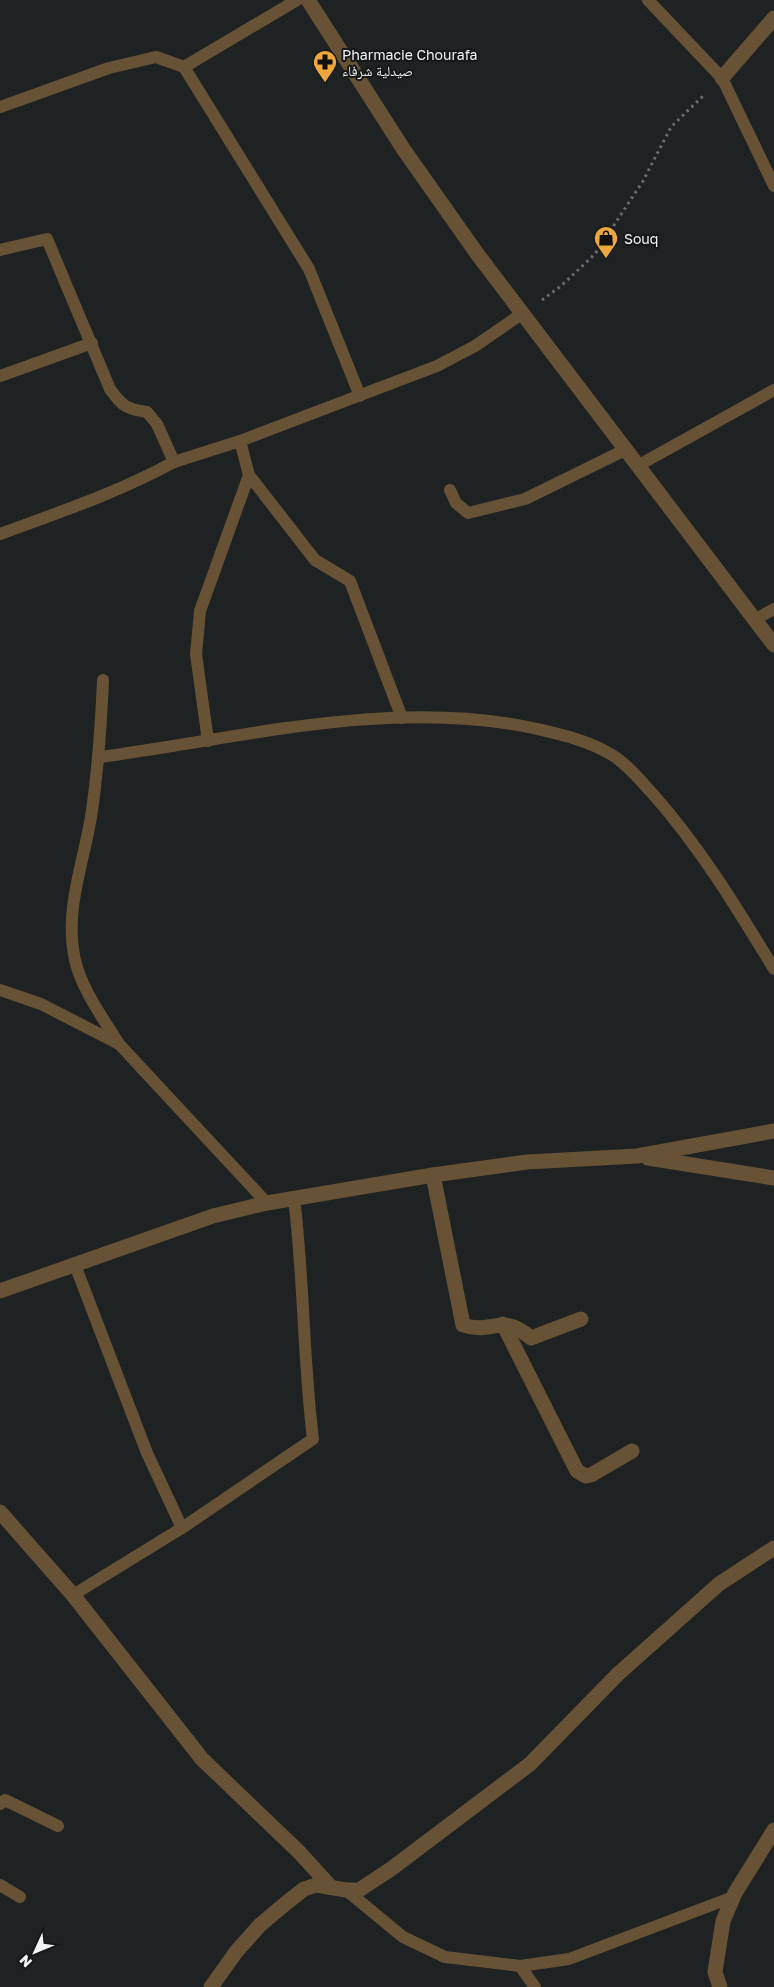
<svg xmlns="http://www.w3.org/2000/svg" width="774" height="1987" font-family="'Golos Text','Noto Naskh Arabic',sans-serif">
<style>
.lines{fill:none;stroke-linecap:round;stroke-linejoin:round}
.path{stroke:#6c6f70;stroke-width:3;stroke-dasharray:2.5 4;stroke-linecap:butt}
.service{stroke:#675236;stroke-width:12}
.minor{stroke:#675236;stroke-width:15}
.labels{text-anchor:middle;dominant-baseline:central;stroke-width:4;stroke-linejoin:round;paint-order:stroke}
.poi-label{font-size:14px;fill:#f1f3f4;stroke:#16181a;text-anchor:start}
</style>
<rect width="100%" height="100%" fill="#1f2223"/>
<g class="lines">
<path class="path" d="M542,300L561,286L595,254L643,181L671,127L705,94"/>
<g class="service">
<path d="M648,0L722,78L774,186"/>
<path d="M184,67L309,269L360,396"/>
<path d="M0,107L109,68L156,57L184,67L297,0"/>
<path d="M0,250L47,239L110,389C122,406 126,409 147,412L157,424L174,462L240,441L437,366L475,346L523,313"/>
<path d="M0,376L92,343"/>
<path d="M639,465L774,390"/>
<path d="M249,475L315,560L350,581L402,718"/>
<path d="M450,490L456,503L468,513L525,499L627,449"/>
<path d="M0,534C60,512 117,493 174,462"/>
<path d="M756,619L774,609"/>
<path d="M103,680C101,727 98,771 91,817C83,865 64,911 75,960C82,990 103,1018 119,1044"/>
<path d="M208,741L196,654L200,611L249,475L240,441"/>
<path d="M100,757C242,738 390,698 533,728C559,734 588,740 612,755C627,764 640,780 652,793C700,847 737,908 774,969"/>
<path d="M0,990L41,1004L119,1044L267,1203"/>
<path d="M75,1265L147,1453L182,1528"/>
<path d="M73,1595L182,1528L313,1439C303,1359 304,1278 294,1198"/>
<path d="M0,1804L5,1800L58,1826"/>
<path d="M0,1885L20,1897"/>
<path d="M346,1890L403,1937L445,1957L520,1966L569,1959L733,1897"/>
<path d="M520,1966L535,1987"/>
</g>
<g class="minor">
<path d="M308,0L404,150L478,255L774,645"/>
<path d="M722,78L774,18"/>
<path d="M648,1158L774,1178"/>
<path d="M433,1175L463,1325C493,1335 500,1312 531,1338L581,1319"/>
<path d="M0,1291L213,1216L267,1203L433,1175L527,1162L637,1156L774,1131"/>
<path d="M503,1324L577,1471L586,1476L591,1475L632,1451"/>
<path d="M0,1512L73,1595L202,1759L299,1852L330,1886"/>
<path d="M211,1987L236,1952L260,1925L285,1904L304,1889L316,1885L346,1890H359L391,1869L530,1764L618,1674L719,1584L774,1548"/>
<path d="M720,1987L715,1972L723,1921L735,1893L774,1830"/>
</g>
</g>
<defs>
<g id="pharmacy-pin" transform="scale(1.25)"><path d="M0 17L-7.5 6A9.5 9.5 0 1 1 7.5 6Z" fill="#eea73d" stroke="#16181a"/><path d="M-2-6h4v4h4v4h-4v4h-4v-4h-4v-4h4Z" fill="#111"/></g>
<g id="shop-pin" transform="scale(1.25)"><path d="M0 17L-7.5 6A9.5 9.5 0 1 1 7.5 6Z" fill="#eea73d" stroke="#16181a"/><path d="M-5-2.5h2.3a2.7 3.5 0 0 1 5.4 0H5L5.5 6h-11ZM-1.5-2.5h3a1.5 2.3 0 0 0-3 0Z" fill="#111"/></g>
</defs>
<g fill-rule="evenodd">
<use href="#pharmacy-pin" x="325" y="62"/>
<use href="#shop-pin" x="606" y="238"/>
</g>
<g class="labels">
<g class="poi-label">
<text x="342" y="54">Pharmacie Chourafa<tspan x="342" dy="16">صيدلية شرفاء</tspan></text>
<text x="624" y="238">Souq</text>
</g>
</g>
<g transform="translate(35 1952) rotate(226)" stroke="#16181a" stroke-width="4" paint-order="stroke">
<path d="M0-4L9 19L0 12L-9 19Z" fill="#f1f3f4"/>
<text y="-8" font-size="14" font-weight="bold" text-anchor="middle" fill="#f1f3f4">N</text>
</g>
</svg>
